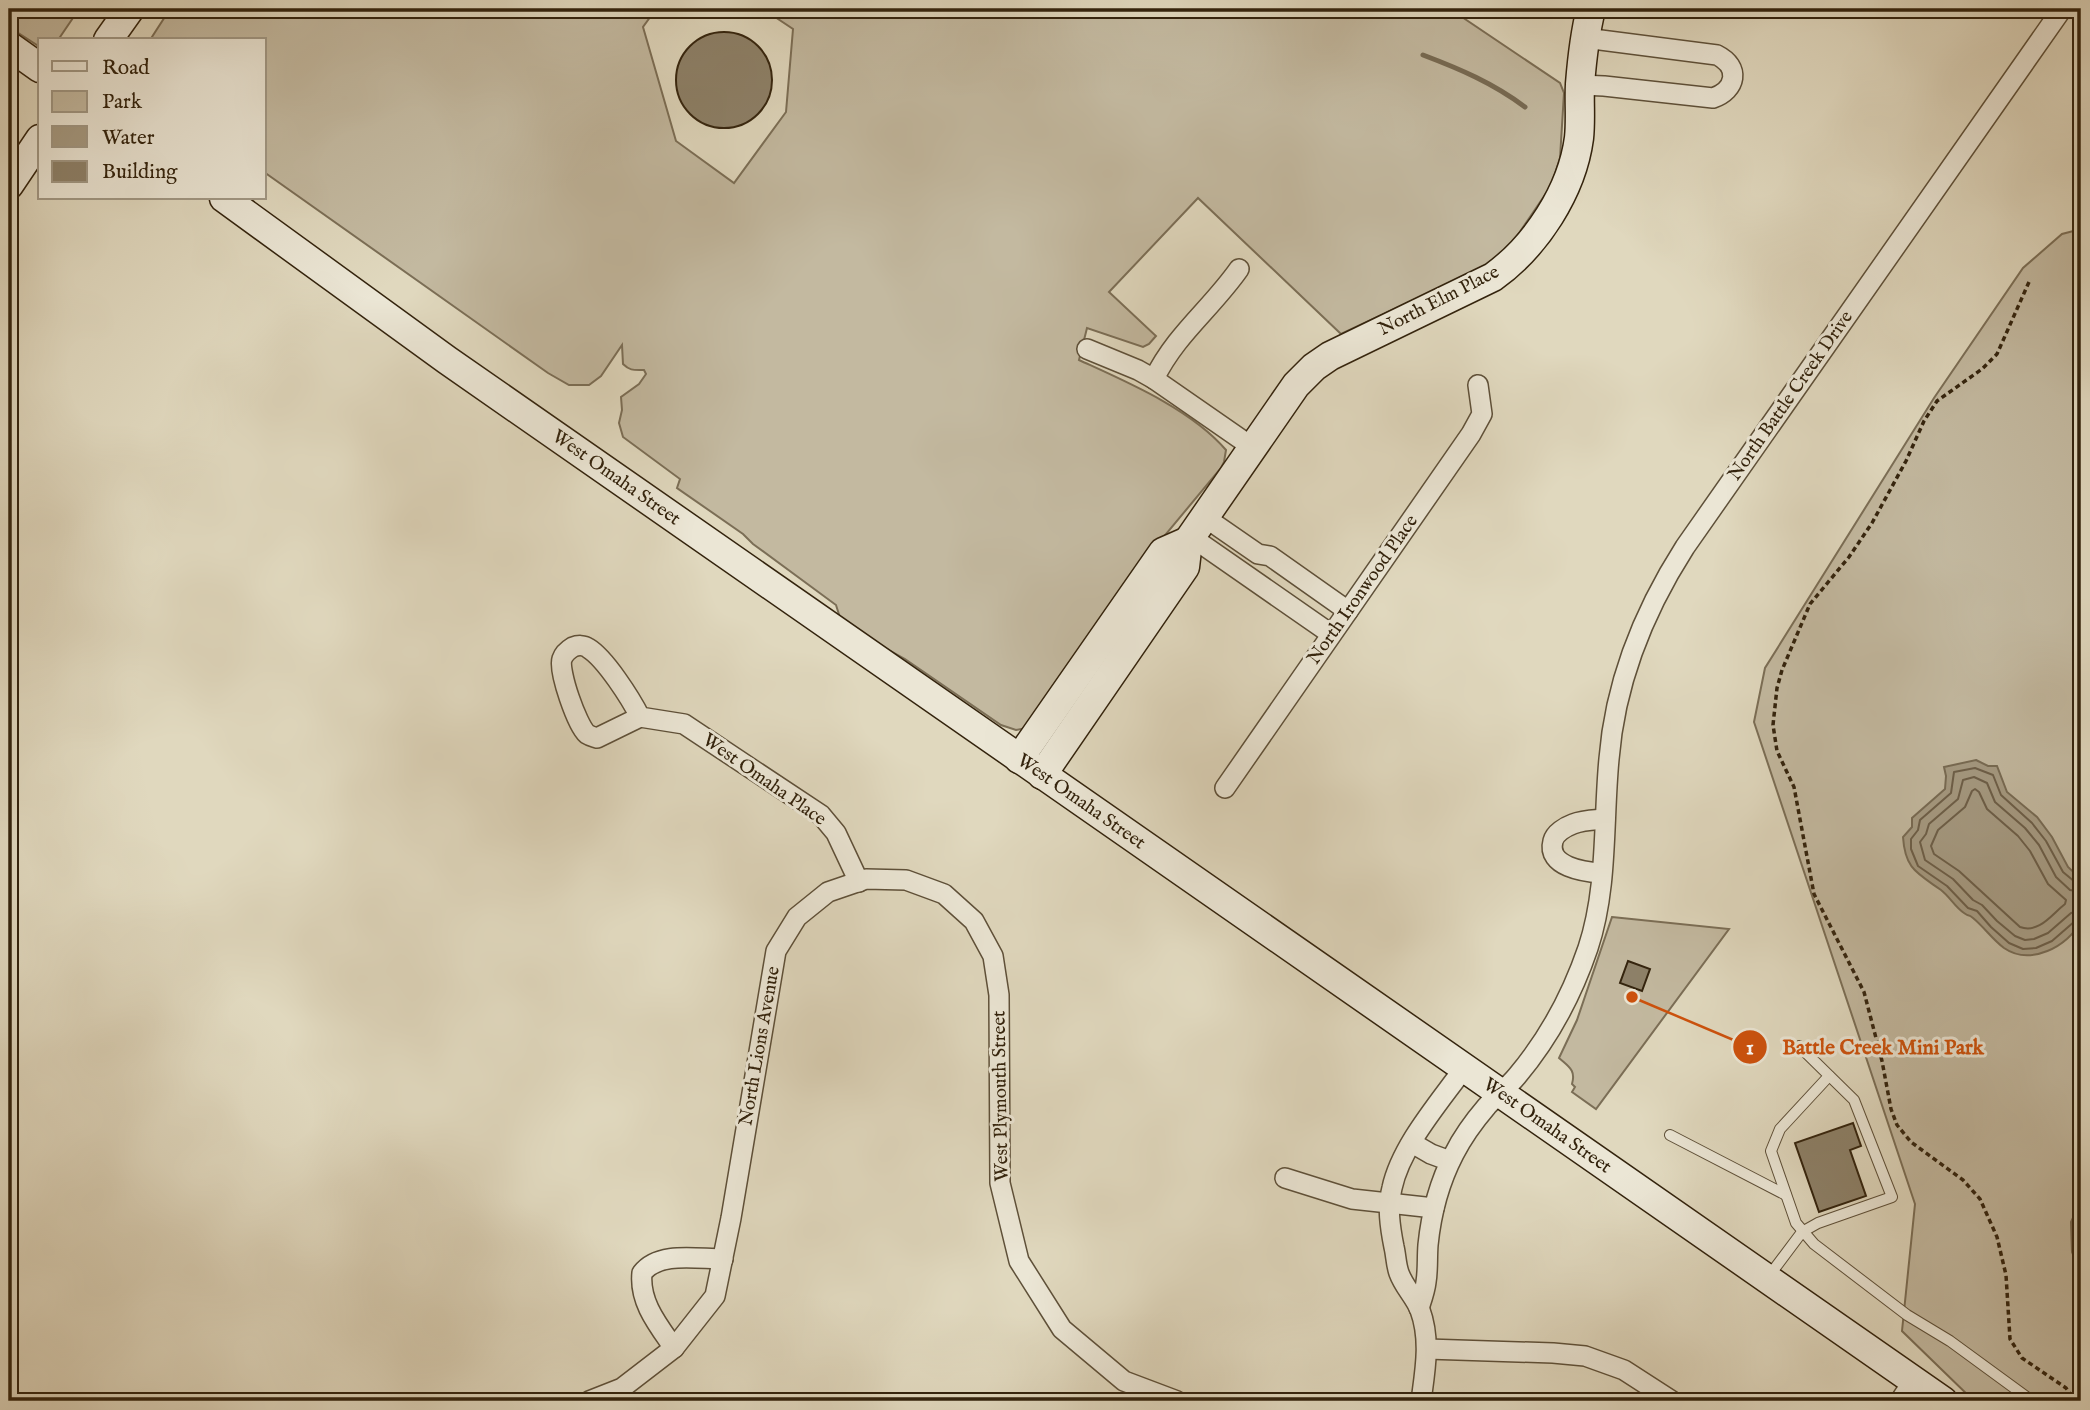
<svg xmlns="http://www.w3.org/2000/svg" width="2090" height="1410" font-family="'IM FELL English',serif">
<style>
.green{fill:#c3b9a0;stroke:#7b6e56;stroke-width:2}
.water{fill:#a59a82;stroke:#776a53;stroke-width:2}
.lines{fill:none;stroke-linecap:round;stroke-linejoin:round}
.shore{stroke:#6c5e48;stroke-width:2}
.stream{stroke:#776a53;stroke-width:5}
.building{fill:#8d8169;stroke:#33230d;stroke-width:2}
.lane-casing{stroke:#5e5039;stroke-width:12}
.street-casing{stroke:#5e5039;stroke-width:22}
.secondary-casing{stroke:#33230d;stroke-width:31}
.path{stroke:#33230d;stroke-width:3.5;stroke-dasharray:5 3.5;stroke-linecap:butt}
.lane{stroke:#ebe6d5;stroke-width:10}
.street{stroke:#ebe6d5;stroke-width:19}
.secondary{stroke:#ebe6d5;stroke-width:28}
.labels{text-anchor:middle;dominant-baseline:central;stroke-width:6;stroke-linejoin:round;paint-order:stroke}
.street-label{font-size:19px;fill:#33230d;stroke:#ebe6d5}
.leader{fill:none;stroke:#cd510c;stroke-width:2.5}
.callout-dot{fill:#cd510c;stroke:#ebe6d5;stroke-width:2.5}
.mark-label{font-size:21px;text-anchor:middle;font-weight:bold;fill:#fff}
.callout-label{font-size:21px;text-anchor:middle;font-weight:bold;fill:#cd510c;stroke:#ebe6d5;stroke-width:6;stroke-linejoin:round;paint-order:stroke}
</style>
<rect width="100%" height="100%" fill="#e0d8be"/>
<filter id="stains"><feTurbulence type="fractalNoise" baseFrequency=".00286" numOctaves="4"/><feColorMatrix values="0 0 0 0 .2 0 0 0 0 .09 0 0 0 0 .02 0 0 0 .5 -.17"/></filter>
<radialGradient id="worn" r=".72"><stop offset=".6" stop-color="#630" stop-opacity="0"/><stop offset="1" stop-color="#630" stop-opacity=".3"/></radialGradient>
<g class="green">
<path d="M9,9H79L58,40H40V47L9,27Z"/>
<path d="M170,9H656L643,27L676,141L734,183L786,112L793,29L763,9H1450L1560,83L1564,93L1560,158L1551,186L1513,242L1498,258L1480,269L1341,334L1198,198L1109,292L1156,336L1149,344L1143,347L1087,328L1079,360C1127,382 1191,409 1226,450L1224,462L1221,468L1156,546L1027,728L1016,730L1001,725L905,659L842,624L836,605L753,544L743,534L677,488L680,479L623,437L619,423L622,410L621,397L639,384L646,374L644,370C634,370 630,371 623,364L622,345L601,376L589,385H569L548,373L264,172V40H150Z"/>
<path d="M2081,229V1401H1974L1902,1331L1915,1204L1754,722L1765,668L1934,398L2023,268L2062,234Z"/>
<path d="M1612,917L1729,929L1596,1109L1572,1092L1575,1087L1572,1084C1576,1070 1569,1067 1559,1058L1577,1020Z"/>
</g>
<g class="water">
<path d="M1976,760L1988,766H1997L2007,792L2037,817L2052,837L2068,867L2081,879V921C2068,947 2030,966 2004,948C1992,939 1984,927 1973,918C1967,913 1971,918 1964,913C1955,907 1950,897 1941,890C1917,873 1905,869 1903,837L1912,827V818L1945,789L1946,776L1944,767Z"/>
<path d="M2081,1201V1283L2075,1276L2078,1266L2072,1252L2071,1222Z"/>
</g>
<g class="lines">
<g class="shore">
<path d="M1975,789L1979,792L1987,809L2018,836L2030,851L2048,884L2066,900L2065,904C2052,914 2039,934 2020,927L1959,871L1934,854L1931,846L1938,830L1965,807L1972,791Z"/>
<path d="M2081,884L2075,882L2063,872L2046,841L2032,823L2001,795L1993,775L1975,768L1954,772L1951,793L1920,820L1918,830L1911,839V849L1918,866L1947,886L1968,908L1977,911L1991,927L2009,943L2023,949L2036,948L2052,941L2075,921L2081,919"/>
<path d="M2081,892L2070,890L2056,877L2039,845L2025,828L1995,802L1987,783L1974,777L1963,780L1958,799L1929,824L1926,834L1920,842L1925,860L1953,879L1973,900L1982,905L1997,921L2015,936L2025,940L2034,939L2048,933L2071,913L2081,911"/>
</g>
<path class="stream" d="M1423,55C1460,69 1493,83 1525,107"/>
</g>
<g class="building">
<circle cx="724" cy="80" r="48"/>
<path d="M1628,961L1650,969L1642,991L1620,983Z"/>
<path d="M1853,1123L1861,1146L1850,1150L1866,1196L1819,1212L1795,1143Z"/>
</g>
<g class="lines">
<g class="lane-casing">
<g id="lane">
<path d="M1829,1076L1780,1129L1771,1151L1796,1223L1814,1244L1907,1315L1950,1341L2032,1401"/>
<path d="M1670,1135L1786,1195"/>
<path d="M1769,1276L1802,1232L1818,1223L1892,1197L1854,1100L1799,1046"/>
</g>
</g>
<g class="street-casing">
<g id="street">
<path d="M1580,85L1604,86L1713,98C1736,90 1741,67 1717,55L1585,38"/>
<path d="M1087,349L1138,370L1154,379L1252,447"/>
<path d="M1154,379C1176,334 1211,309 1239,269"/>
<path d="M1203,516L1258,554L1270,556L1348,611"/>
<path d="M1190,536L1331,634"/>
<path d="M640,717C631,699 605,658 588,648C584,645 578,645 573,647C568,650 564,653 562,659C558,671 577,725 587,734C590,736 594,737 597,738L640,717L684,724L821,815L836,833L859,882"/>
<path d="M1225,788L1471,434L1482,414L1478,385"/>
<path d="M1601,873C1585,872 1546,867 1553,841C1555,833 1565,827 1573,824C1583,820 1594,820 1605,819"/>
<path d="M1412,1143L1431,1154L1450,1161"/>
<path d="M1285,1178L1352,1199L1434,1208"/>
<path d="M1419,1308C1422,1299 1425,1291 1426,1282C1428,1270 1427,1258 1428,1245C1431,1215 1440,1181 1454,1154C1462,1138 1475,1120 1487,1106C1496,1096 1508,1087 1517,1076C1549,1038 1572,995 1588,948C1608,888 1603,821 1609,759C1615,683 1644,611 1685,547L2062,9"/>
<path d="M674,1348C658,1325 639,1302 642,1273C659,1251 697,1259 723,1259"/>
<path d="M1427,1349L1553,1353L1585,1356L1624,1370L1672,1401"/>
<path d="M589,1401L622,1388L674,1348L715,1296L731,1218L776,951L797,917L828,892L866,879L906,880L944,894L974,921L993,956L999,995L1000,1183L1019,1261L1062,1329L1124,1381L1177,1401"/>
<path d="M1421,1401C1425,1371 1431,1340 1420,1310C1415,1297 1404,1287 1399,1273C1396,1265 1396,1255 1394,1247C1390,1227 1387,1207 1392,1188C1401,1146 1439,1103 1464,1068"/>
<path d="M1900,1401L1913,1381"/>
</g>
</g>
<g class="secondary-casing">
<g id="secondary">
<path d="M108,40L130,9"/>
<path d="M9,46L40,68"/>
<path d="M9,185L40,139"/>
<path d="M224,198L447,360L1943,1401"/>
<path d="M1019,759L1163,552L1188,541"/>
<path d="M1042,775L1185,567L1188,541L1296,385L1314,367L1330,356L1493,277C1536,246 1572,191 1579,138C1581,120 1579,102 1580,84C1582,59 1585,33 1591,9"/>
</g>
</g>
<path class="path" d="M2029,282L1997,354L1982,369L1937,401L1924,421L1906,461L1872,523L1849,557L1810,604L1782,670L1777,688L1773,725L1777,751L1794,787L1814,894L1864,992L1882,1061L1891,1109L1897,1125L1911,1142L1963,1180L1980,1199L1997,1237L2006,1275L2010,1339L2022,1358L2066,1388L2075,1401"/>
<use href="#lane" class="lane"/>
<use href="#street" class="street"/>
<use href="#secondary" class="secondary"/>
</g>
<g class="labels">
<g class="street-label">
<text transform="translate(1439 301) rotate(-27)">North Elm Place</text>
<text transform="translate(1791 396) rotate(-55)">North Battle Creek Drive</text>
<text transform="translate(616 478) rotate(35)">West Omaha Street</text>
<text transform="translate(1363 590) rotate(-55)">North Ironwood Place</text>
<text transform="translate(764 780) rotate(35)">West Omaha Place</text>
<text transform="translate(1081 802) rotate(35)">West Omaha Street</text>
<text transform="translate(760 1046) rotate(-80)">North Lions Avenue</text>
<text transform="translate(1001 1096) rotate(-91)">West Plymouth Street</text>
<text transform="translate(1547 1126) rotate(35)">West Omaha Street</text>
</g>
</g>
<path class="leader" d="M1632 997L1750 1047"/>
<g class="callout-dot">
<circle cx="1632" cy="997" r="7"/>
<circle cx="1750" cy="1047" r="18"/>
</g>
<g class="mark-label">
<text x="1750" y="1054">1</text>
</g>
<g class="callout-label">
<text x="1883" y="1054">Battle Creek Mini Park</text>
</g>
<rect width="2090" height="1410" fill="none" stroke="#e0d8be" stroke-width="35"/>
<rect x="10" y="10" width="2069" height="1389" fill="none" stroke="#33230d" stroke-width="3.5"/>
<rect x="18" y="18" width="2055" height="1375" fill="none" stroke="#33230d" stroke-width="2"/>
<rect x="38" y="38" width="228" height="161" fill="#ebe6d5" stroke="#a19885" stroke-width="2"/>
<rect x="52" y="61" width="35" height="10" fill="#ebe6d5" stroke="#a19885" stroke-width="2"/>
<text x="102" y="74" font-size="21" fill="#33230d">Road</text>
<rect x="52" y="91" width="35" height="21" fill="#c3b9a0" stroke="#a19885" stroke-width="2"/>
<text x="102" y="108" font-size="21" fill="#33230d">Park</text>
<rect x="52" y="126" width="35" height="21" fill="#a59a82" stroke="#a19885" stroke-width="2"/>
<text x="102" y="144" font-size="21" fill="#33230d">Water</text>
<rect x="52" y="161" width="35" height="21" fill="#8d8169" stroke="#a19885" stroke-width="2"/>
<text x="102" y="178" font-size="21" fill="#33230d">Building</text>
<rect width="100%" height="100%" filter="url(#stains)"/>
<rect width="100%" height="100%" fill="url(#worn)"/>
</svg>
